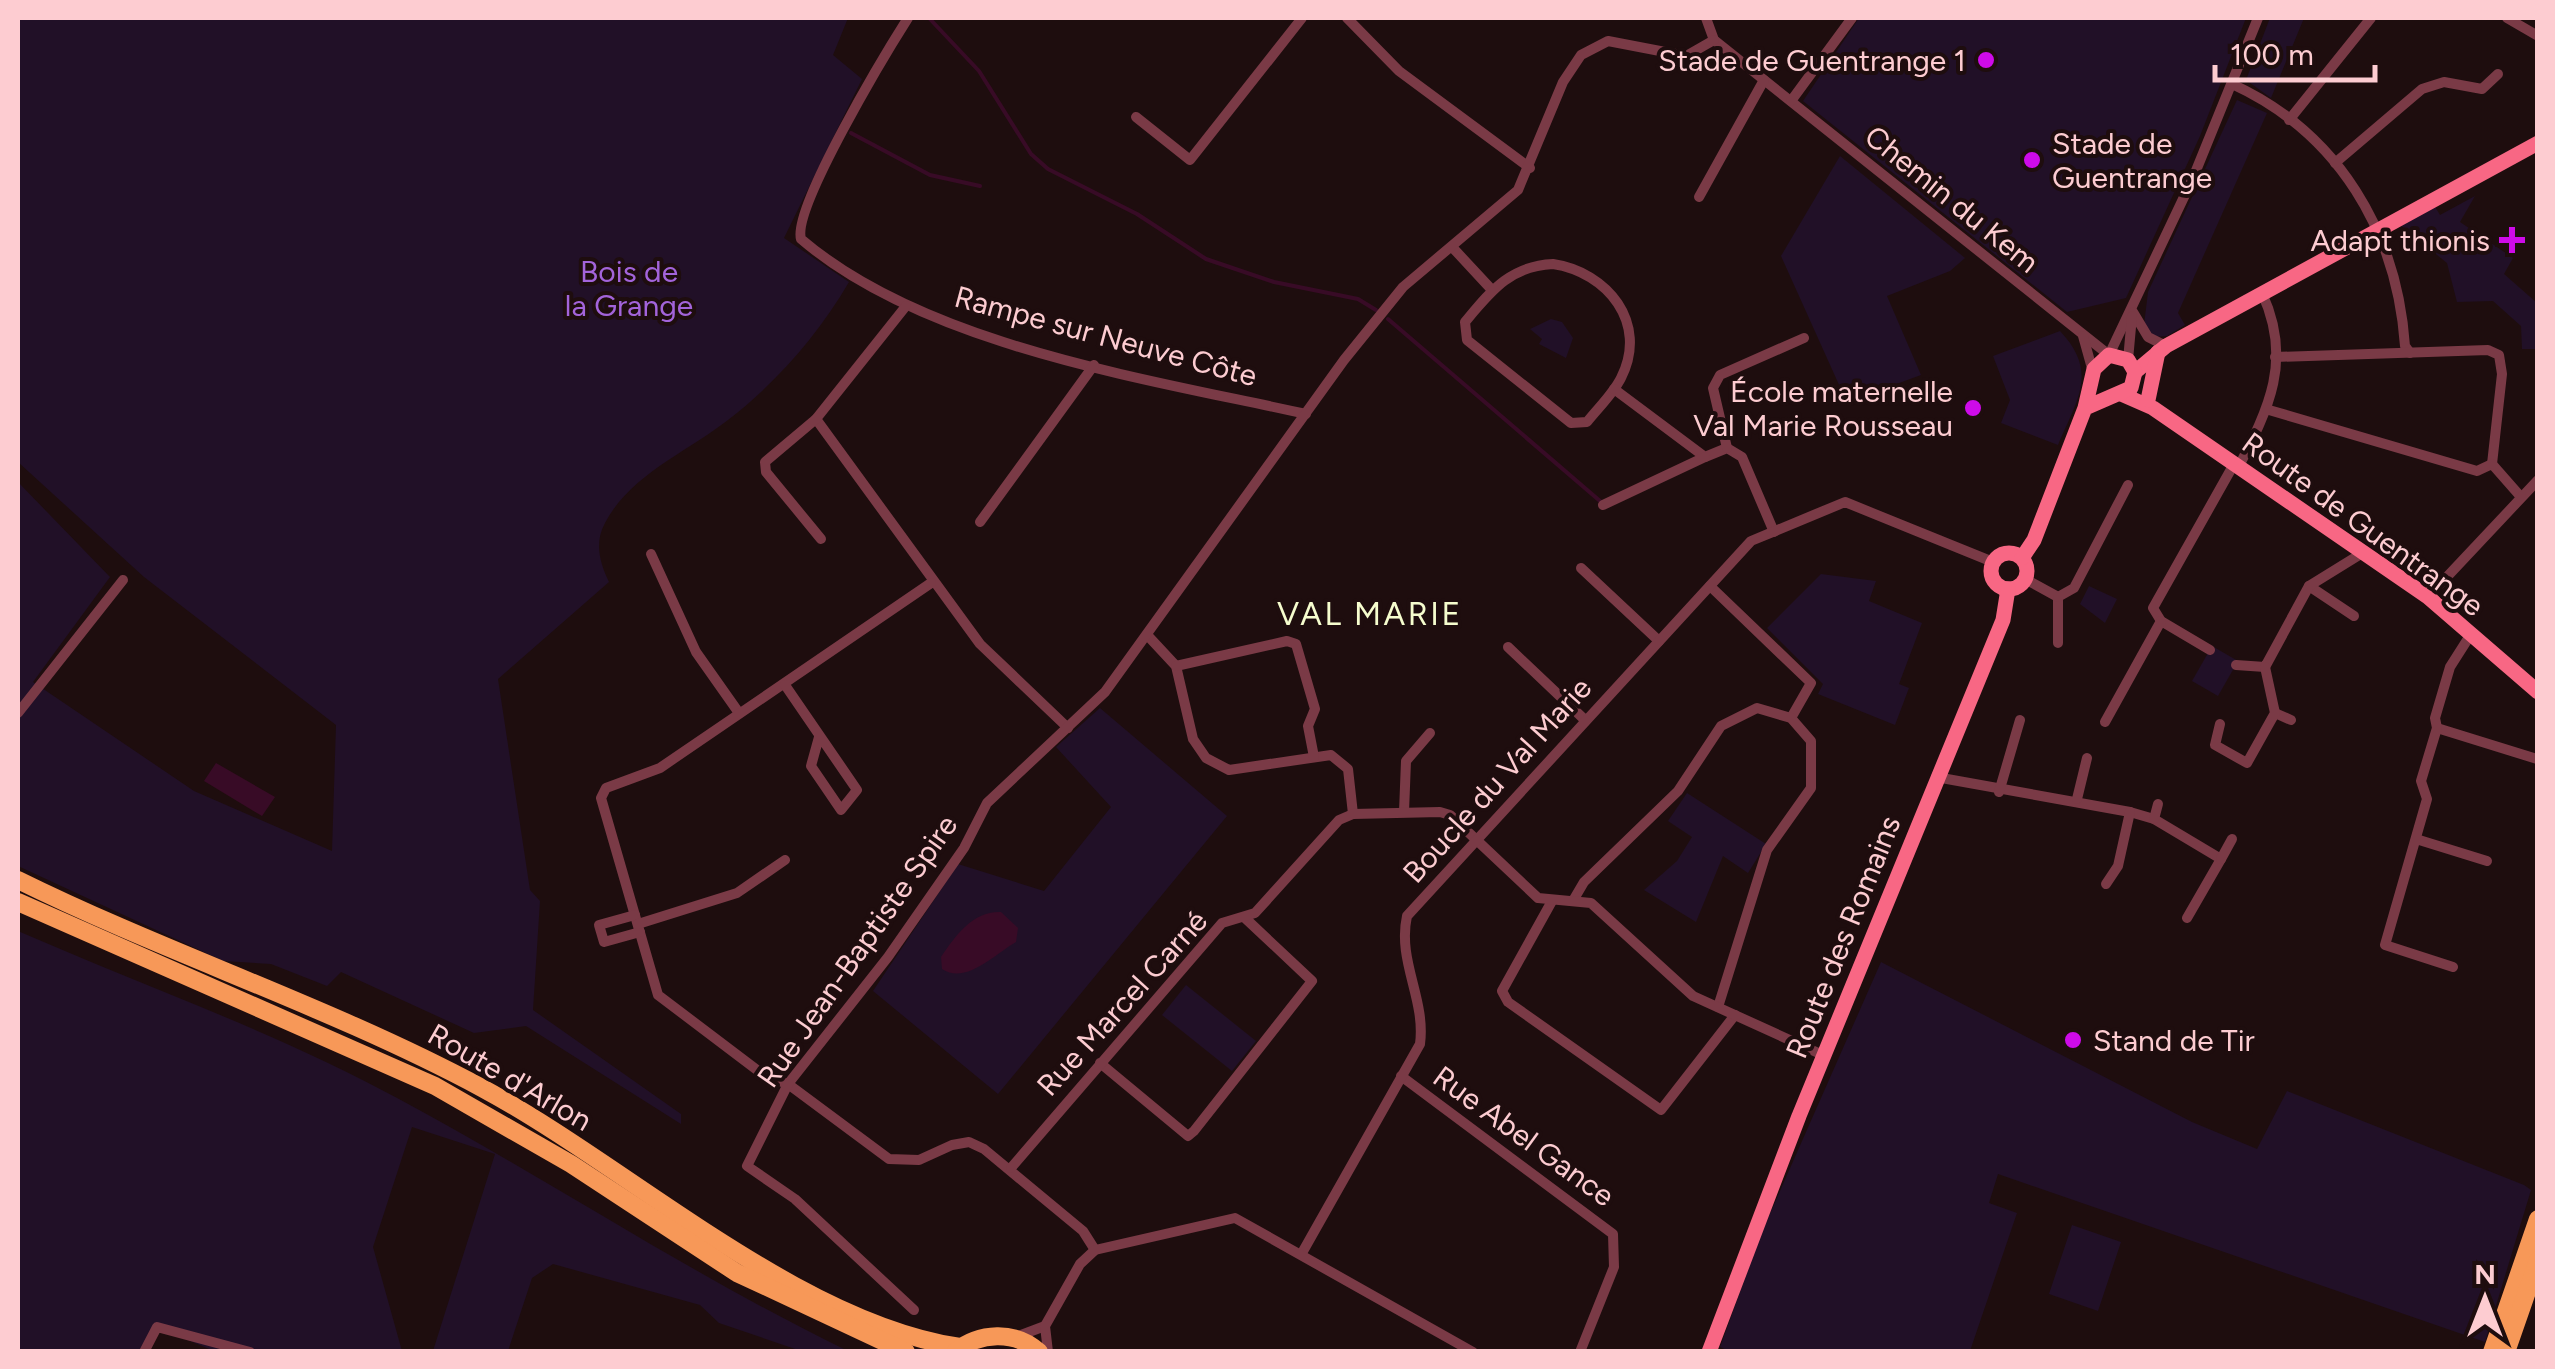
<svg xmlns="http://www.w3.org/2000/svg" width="2555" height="1369" font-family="Figtree,sans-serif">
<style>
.green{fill:#211027}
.water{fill:#380b26}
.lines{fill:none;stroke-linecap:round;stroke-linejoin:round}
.stream{stroke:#380b26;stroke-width:4}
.street{stroke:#7a3a46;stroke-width:10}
.secondary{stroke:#f86784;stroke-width:15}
.primary{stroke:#f79858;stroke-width:18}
.poi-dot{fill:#ce0be9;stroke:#1e0d0e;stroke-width:4}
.labels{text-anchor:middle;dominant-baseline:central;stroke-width:8;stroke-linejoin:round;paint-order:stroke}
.poi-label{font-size:30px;fill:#fdccd1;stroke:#1e0d0e;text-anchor:end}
.street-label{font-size:30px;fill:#fdccd1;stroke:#1e0d0e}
.park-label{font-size:30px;fill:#a364da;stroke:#1e0d0e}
.neighbourhood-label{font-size:32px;letter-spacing:2.5px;fill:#f6fdce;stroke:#1e0d0e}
</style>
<rect width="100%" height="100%" fill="#1e0d0e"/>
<g class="green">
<path d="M18,18H848L833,55L862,79L784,238L849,282C818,335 776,383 728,420C687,452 630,475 605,523C594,543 600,563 609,582L498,679L530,890L540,901L533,1010L681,1114V1124L526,1026L474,1033L341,972L327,986L271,964L223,961L18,866V482L110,577L33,682L194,791L332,851L336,725L144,577L18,462Z"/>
<path d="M1859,18H2246L2200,136L2126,298L2067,312L1803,101Z"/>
<path d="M2270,18H2304L2271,98L2246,80Z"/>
<path d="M2237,100L2267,113L2178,313L2185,325L2167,336L2154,337L2144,325L2148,292Z"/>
<path d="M1840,156L1965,258L1950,271L1887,296L1921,375L1858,398L1853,388L1840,387L1781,256Z"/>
<path d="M2475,196L2460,222L2513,258L2504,274L2537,303V349H2522L2521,326L2493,301L2457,302L2447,263L2400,225L2434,205L2440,215Z"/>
<path d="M1551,319L1562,322L1573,338L1566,358L1539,344L1542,339L1530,329Z"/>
<path d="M2060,331C2099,372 2077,400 2058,445L2001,423L2010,400L1993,356Z"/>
<path d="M1821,574L1876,581L1869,601L1922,623L1899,684L1909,688L1895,725L1818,694L1823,684L1767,628Z"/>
<path d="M2089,586L2117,599L2105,623L2080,604Z"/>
<path d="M2212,646L2238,661L2218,696L2192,681Z"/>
<path d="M1100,708L1227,816L998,1094L873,991L958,864L1044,891L1111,807L1056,747Z"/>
<path d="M1687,793L1766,844L1748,873L1723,856L1696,922L1644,890L1677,861L1692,837L1668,821Z"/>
<path d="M18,931C144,986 278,1033 399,1099C550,1180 693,1276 848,1351H801L719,1323L700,1305L553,1264L532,1278L508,1351H433L495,1154L412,1127L373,1247L402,1351H214L157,1327L145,1351H18Z"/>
<path d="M1881,962L2192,1122L2257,1149L2287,1091L2524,1185L2531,1190L2485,1342L1998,1174L1989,1203L2017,1213L1970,1351L1731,1352L1720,1347L1761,1234Z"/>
<path d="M1186,985L1256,1041L1232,1071L1162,1015Z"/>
<path d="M2072,1225L2121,1242L2098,1311L2049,1294Z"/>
</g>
<g class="water">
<path d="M216,763L275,797L262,816L204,781Z"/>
<path d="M1001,912L1018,928L1016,942C995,954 966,985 942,969L941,957C956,935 973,911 1001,912Z"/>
</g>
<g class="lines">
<g class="stream">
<path d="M929,18L979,71L1031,154L1048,169L1137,214L1206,259L1274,282L1358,299L1376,310"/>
<path d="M851,133L930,175L980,186"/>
<path d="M1388,319L1600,501"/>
</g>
<g class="street">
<path d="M908,18C887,51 792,208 801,239C926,346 1148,379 1306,414"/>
<path d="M1347,18L1399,71L1530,168"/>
<path d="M1706,18L1714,40L2109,355L2193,178L2258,18"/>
<path d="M2507,18L2538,36"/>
<path d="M2232,84C2339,133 2397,232 2405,346L2410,353"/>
<path d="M1791,101L1852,18"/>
<path d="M1136,117L1190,160L1302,18"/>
<path d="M2289,120L2371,18"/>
<path d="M2335,163L2422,89L2444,82L2482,89L2498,74"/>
<path d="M1699,197L1764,80"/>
<path d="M1453,248L1492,290"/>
<path d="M1553,264C1607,272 1649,323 1621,378C1613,394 1598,408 1587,422L1571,423L1467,340L1465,322C1491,291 1510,266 1553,264Z"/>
<path d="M2133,312L2148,337L2166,346"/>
<path d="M2083,336L2093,372"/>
<path d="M2275,357L2488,350L2499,355L2502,374L2492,464"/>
<path d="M2128,360L2132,316"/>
<path d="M1614,389L1705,457L1727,448L1742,457L1774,532"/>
<path d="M2269,410L2477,471L2492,464L2521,497"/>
<path d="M816,419L980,644L1068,728"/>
<path d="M1727,448L1713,388L1720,375L1804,338"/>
<path d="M2238,468C2269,408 2293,360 2262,293"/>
<path d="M1603,505L1705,457"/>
<path d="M980,522L1094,365"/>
<path d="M821,539L766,472L765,462L816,419L906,306"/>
<path d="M651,554L696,652L739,713"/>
<path d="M1581,568L1659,641"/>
<path d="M2025,579L2058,597V643"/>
<path d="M931,583L660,768L606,788L601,798L658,995L765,1076L788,1084L889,1159L919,1160L952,1145L969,1142L984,1149L1083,1231L1095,1250"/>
<path d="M1710,586L1811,683L1791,718"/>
<path d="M2309,586L2354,616"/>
<path d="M2058,597L2074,588L2128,485"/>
<path d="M2428,597L2538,480"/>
<path d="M1149,637L1176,666L1193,739L1206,758L1229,770L1331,755L1348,769L1353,814"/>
<path d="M1508,647L1585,720"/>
<path d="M2210,650L2161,621L2153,608L2234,464"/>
<path d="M2236,665L2265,667L2309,586L2364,552"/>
<path d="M1176,666L1287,641L1296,644L1315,709L1308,726L1314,757"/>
<path d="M785,685L857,790L841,810L811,766L819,737"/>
<path d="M18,713L123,580"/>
<path d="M2275,713L2291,720"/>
<path d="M2105,722L2161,621"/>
<path d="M2220,724L2215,745L2247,763L2275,713L2265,667"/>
<path d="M2437,728L2537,759"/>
<path d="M1936,777L2130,812L2154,819L2221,859L2187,918"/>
<path d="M1999,792L2020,720"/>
<path d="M2077,799L2087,758"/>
<path d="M1404,812L1406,761L1430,733"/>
<path d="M2154,819L2158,804"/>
<path d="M2416,839L2487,861"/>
<path d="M2221,859L2232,839"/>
<path d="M2106,884L2118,866L2130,812"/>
<path d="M1574,899L1584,882L1678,791L1721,726L1757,708L1791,718L1811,741V788L1767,850L1718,1007"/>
<path d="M1552,901L1502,991L1508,1002L1661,1110L1735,1015"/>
<path d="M635,915L599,925L604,942L640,932"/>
<path d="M638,924L737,893L785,860"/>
<path d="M2453,967L2385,945L2427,799L2421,781L2437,728L2435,718L2450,667L2471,634"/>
<path d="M1100,1063L1188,1136L1194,1131L1312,981L1245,918"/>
<path d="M1401,1076L1613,1234L1614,1267L1580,1352"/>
<path d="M1011,1168L1222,923L1255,913L1339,820L1353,814L1440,812L1450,815L1538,898L1591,903L1693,996L1825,1056"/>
<path d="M1302,1253L1420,1044C1426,999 1397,961 1407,916L1751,541L1845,502L1993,562"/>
<path d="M914,1310L795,1199L747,1166L788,1084L888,957L964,848L987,803L1105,692L1344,360L1403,287L1518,190L1563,82L1581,55L1608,41L1686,56L1714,40"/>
<path d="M1013,1338L1045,1326"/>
<path d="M144,1352L157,1327L250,1352"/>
<path d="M1048,1352L1045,1326L1080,1264L1095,1250L1235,1218L1473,1352"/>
</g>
<g class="secondary">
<path d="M2135,372L2166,346L2538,143"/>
<path d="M2121,394L2153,408L2428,597L2538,692"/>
<path d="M2148,400L2158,352"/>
<circle cx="2009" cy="571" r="18"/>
<path d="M2022,558L2034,540L2085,408L2094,369L2109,355L2128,360L2135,372L2131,388L2085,408"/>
<path d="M1709,1352L1799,1116L2003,620L2008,589"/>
</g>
<g class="primary">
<path d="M18,880C170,955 333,1008 482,1088C627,1166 797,1323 960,1347"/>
<path d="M18,902L435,1086L571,1164L737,1273L906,1352"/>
<path d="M955,1352C979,1332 1015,1330 1039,1352"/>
<path d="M2492,1352L2538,1219"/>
<path d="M2506,1352L2538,1260"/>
</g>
</g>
<g class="poi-dot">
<circle cx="1986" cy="60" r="10"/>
<circle cx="2032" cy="160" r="10"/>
<path d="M2507 225h10v10h10v10h-10v10h-10v-10h-10v-10h10z"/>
<circle cx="1973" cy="408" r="10"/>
<circle cx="2073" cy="1040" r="10"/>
</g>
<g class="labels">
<g class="poi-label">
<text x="1966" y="60">Stade de Guentrange 1</text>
<text x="2052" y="143" text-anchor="start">Stade de<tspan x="2052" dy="34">Guentrange</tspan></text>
<text x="2490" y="240">Adapt thionis</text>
<text x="1953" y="391">École maternelle<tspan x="1953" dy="34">Val Marie Rousseau</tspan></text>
<text x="2093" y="1040" text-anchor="start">Stand de Tir</text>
</g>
<g class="street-label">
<text transform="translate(1952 199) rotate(39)">Chemin du Kem</text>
<text transform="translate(1106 336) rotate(15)">Rampe sur Neuve Côte</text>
<text transform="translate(2363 524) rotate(36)">Route de Guentrange</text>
<text transform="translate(1497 780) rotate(-48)">Boucle du Val Marie</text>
<text transform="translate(1843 937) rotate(-68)">Route des Romains</text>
<text transform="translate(857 951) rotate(-55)">Rue Jean-Baptiste Spire</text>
<text transform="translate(1122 1003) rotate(-48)">Rue Marcel Carné</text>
<text transform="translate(510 1077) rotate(30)">Route d'Arlon</text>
<text transform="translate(1524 1136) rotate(36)">Rue Abel Gance</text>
</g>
<g class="park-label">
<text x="629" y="271">Bois de<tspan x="629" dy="34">la Grange</tspan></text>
</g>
<g class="neighbourhood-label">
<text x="1370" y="614">VAL MARIE</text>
</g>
</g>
<rect width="2555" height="1369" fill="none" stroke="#fdccd1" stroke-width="40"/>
<g transform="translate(2485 1299)" stroke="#1e0d0e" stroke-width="8" paint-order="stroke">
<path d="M0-8L18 38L0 25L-18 38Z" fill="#fdccd1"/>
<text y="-15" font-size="28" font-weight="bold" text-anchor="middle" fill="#fdccd1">N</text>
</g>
<path d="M2215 65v15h160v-15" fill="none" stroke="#fdccd1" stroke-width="5"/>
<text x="2230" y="65" font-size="30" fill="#fdccd1" stroke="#1e0d0e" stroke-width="8" paint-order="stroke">100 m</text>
</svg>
